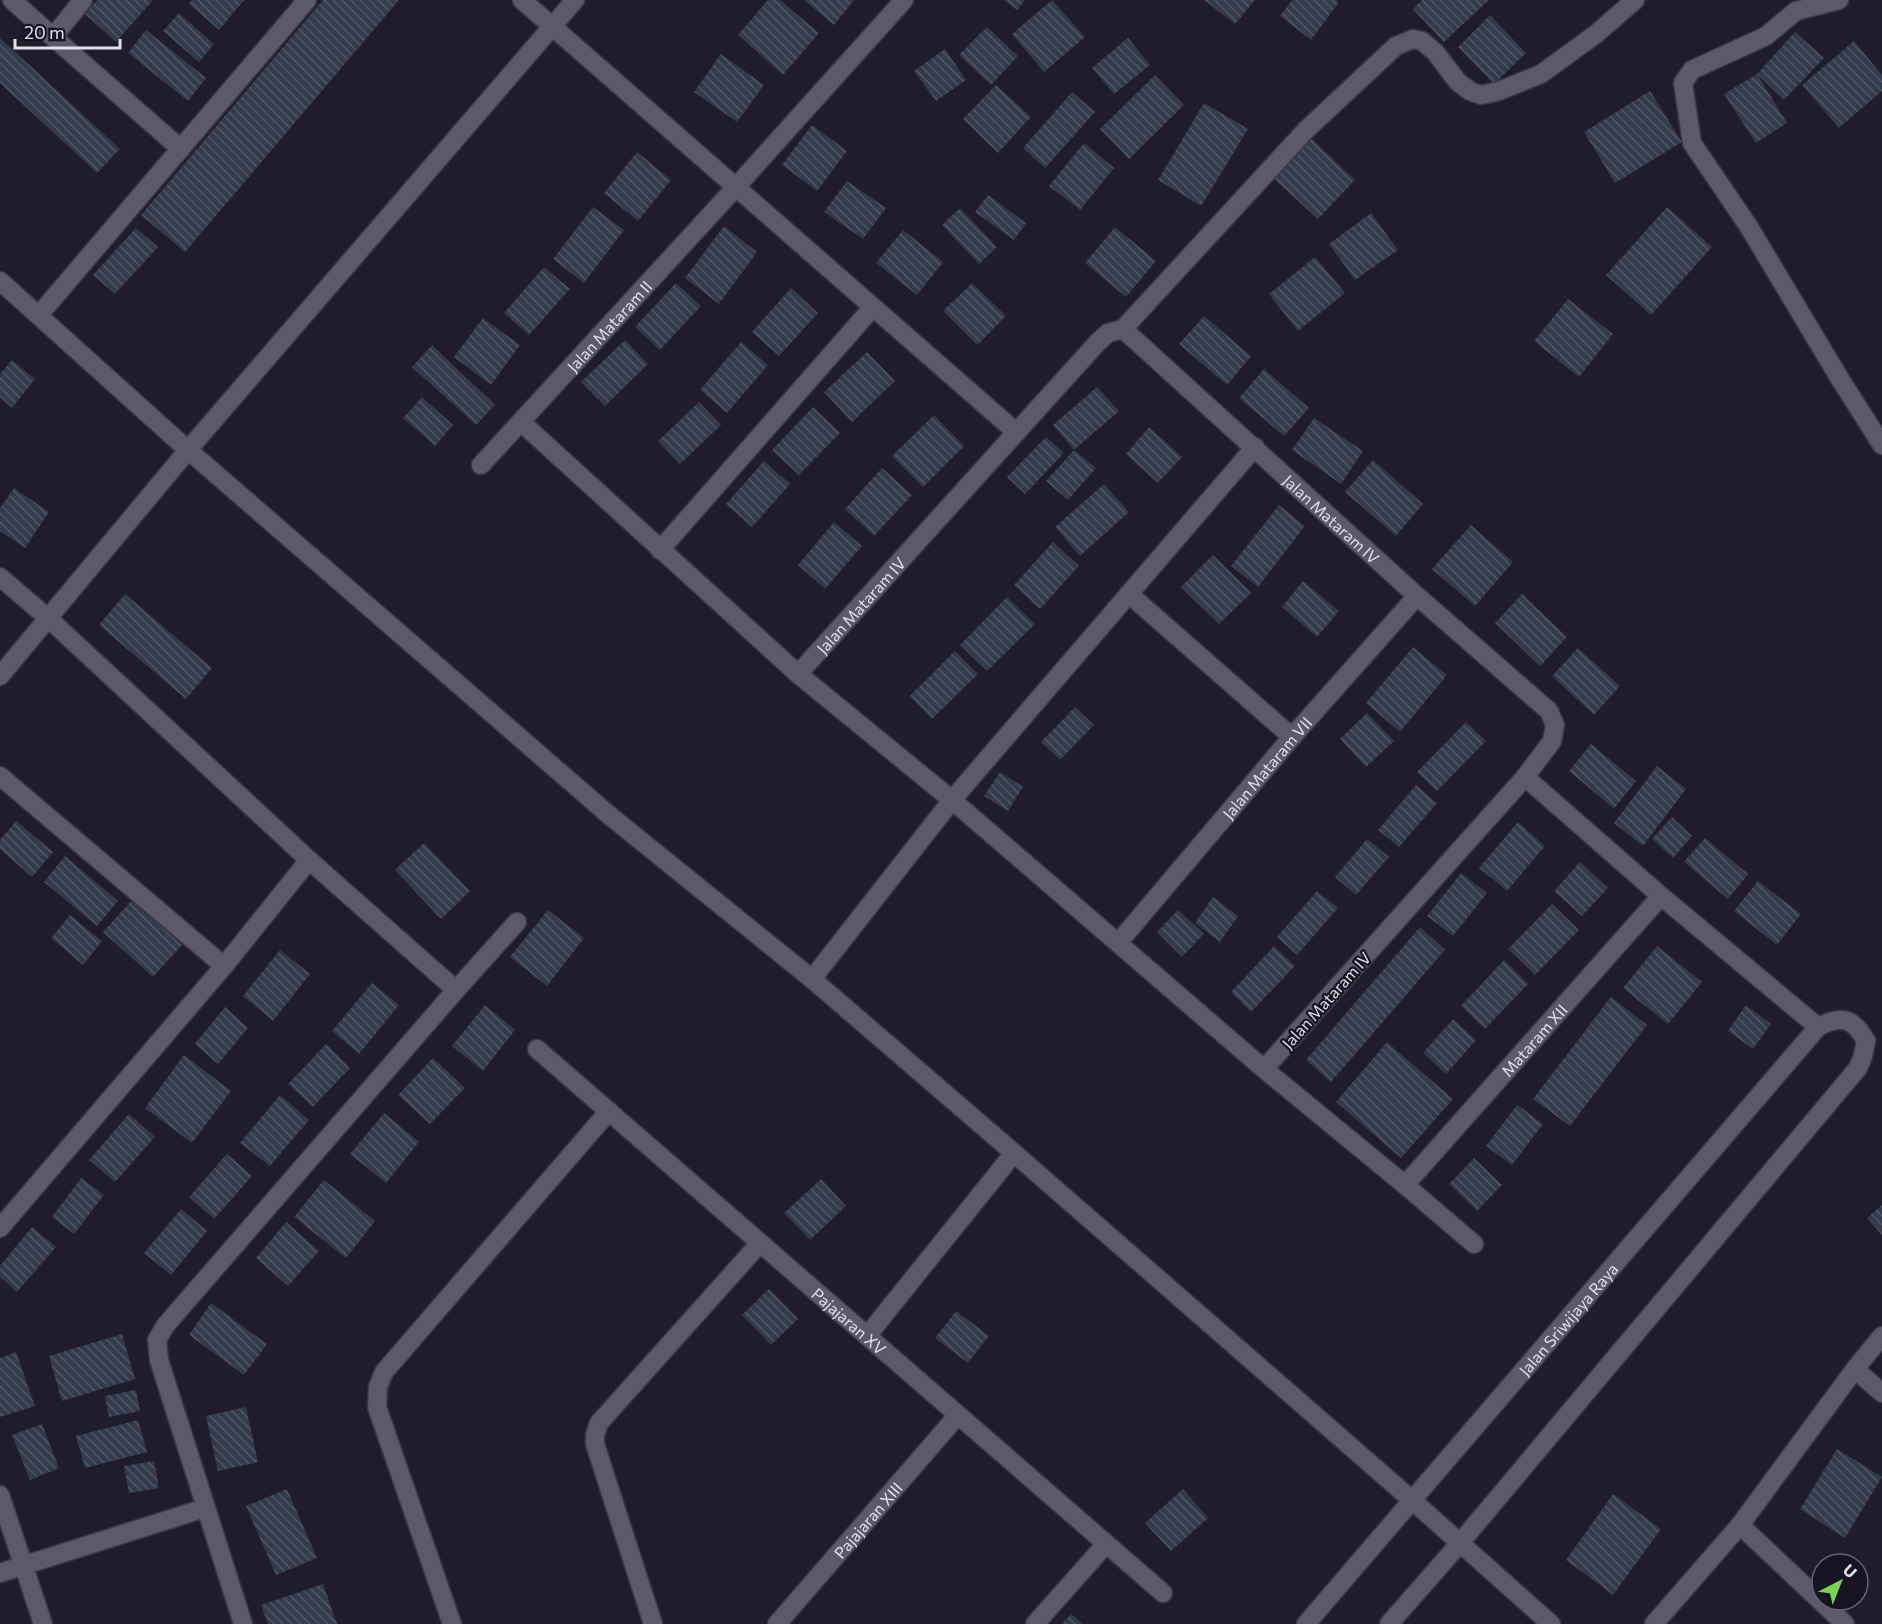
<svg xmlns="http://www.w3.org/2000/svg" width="1882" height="1624" font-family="Commissioner,sans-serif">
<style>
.building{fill:url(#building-back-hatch)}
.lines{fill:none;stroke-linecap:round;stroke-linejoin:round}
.minor-casing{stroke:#3a3743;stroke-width:21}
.minor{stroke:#5d586b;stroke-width:18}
.labels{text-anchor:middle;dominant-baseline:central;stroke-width:4.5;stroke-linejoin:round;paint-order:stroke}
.street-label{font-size:16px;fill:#e2e0eb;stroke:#171323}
</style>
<defs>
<pattern id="building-back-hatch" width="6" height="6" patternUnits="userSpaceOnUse" patternTransform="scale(1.5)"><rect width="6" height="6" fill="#323a4b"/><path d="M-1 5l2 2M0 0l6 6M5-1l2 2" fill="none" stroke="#4f5665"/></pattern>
</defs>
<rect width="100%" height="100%" fill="#211c2c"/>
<g class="building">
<path d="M97,0H153L116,42L85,14Z"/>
<path d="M192,0H244L219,30L189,4Z"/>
<path d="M323,0H399L185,252L141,215Z"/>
<path d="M768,0H780L819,33L783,75L738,35Z"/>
<path d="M804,0H854L834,25Z"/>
<path d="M1004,0H1025L1017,10Z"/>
<path d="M1052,0L1085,37L1044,72L1012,34Z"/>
<path d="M1204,0H1255L1235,24Z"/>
<path d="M1292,0H1336L1339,2L1311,40L1280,16Z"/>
<path d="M1422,0H1489L1444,42L1413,9Z"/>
<path d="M179,13L214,44L199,62L163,31Z"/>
<path d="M1490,15L1526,53L1494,84L1458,47Z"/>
<path d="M987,27L1018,56L991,85L959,55Z"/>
<path d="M146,30L206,78L188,101L128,53Z"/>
<path d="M1795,32L1824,58L1784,100L1757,74L1787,123L1756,143L1724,94L1757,74Z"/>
<path d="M0,38L120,149L97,173L0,83Z"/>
<path d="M1128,38L1150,65L1114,94L1092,68Z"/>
<path d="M1854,41L1882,75V91L1839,128L1802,85Z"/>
<path d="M945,49L966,80L936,101L914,71Z"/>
<path d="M721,54L764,85L737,122L694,92Z"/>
<path d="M1155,75L1184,105L1129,159L1100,129Z"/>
<path d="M996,85L1031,117L998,153L963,119Z"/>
<path d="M1650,91L1682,142L1615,183L1584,132Z"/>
<path d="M1072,92L1095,112L1045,168L1023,148Z"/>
<path d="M1204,103L1248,129L1201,206L1158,180Z"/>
<path d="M812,125L847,151L817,191L782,165Z"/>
<path d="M1310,137L1355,180L1318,219L1272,177Z"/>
<path d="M1084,143L1114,168L1080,210L1049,186Z"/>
<path d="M637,152L671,180L638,221L604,193Z"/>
<path d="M847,181L886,208L863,239L824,212Z"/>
<path d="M988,195L1026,223L1014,240L975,212Z"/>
<path d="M593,207L624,230L584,283L553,259Z"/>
<path d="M1667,207L1712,247L1651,315L1606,275Z"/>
<path d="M960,208L997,247L979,264L942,225Z"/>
<path d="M1371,213L1398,250L1355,280L1329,244Z"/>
<path d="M724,226L757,252L719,304L685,278Z"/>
<path d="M1115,227L1156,261L1126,297L1085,263Z"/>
<path d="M136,228L158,247L115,294L93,275Z"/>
<path d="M903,230L943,262L917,295L876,263Z"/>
<path d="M1315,257L1345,293L1298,331L1269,294Z"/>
<path d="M544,267L570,289L529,335L504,313Z"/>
<path d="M676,283L701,306L660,350L635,327Z"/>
<path d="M972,283L1006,316L977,345L943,311Z"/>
<path d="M791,288L818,313L779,356L752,332Z"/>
<path d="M1568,299L1613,334L1579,377L1534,341Z"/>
<path d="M1204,316L1251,356L1227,385L1179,344Z"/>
<path d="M483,318L520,345L491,385L454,357Z"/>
<path d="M625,340L648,364L605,406L581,382Z"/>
<path d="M741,342L768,365L727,413L700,390Z"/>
<path d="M432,345L495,405L476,425L412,367Z"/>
<path d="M867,352L895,381L852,422L824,392Z"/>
<path d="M12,360L35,379L12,408L0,397V374Z"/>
<path d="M1264,369L1309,408L1284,436L1239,398Z"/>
<path d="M1097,387L1119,411L1074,450L1053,425Z"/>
<path d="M422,397L453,425L435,446L403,418Z"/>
<path d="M699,402L721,425L680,464L658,441Z"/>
<path d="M813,407L840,433L799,475L772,450Z"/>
<path d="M934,415L964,446L923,487L892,456Z"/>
<path d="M1314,418L1363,451L1341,484L1292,450Z"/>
<path d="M1149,427L1182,457L1158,483L1126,454Z"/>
<path d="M1046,437L1064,453L1025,494L1007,477Z"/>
<path d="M1074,450L1096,468L1068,500L1046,481Z"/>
<path d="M1373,460L1423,504L1396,536L1345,492Z"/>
<path d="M764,461L790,484L752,527L726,504Z"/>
<path d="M882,468L912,495L874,536L845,509Z"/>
<path d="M1104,484L1129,512L1080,556L1055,527Z"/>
<path d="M14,488L49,512L25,548L0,531V508Z"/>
<path d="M1279,505L1305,526L1258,587L1231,566Z"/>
<path d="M834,522L862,546L825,589L798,565Z"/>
<path d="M1471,525L1513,562L1475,606L1432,569Z"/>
<path d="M1053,542L1079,566L1040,609L1014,585Z"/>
<path d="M1213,555L1251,593L1219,624L1181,587Z"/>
<path d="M1303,581L1339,611L1317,637L1282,607Z"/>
<path d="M125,594L212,668L186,699L99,625Z"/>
<path d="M1522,594L1567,637L1540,666L1495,623Z"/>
<path d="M1007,597L1035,624L987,671L960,645Z"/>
<path d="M1413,647L1447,675L1400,732L1366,703Z"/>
<path d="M1578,648L1620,686L1594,715L1552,676Z"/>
<path d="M955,651L978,674L932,719L910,696Z"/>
<path d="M1075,707L1094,725L1060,760L1041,742Z"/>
<path d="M1367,713L1394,741L1366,767L1340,739Z"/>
<path d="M1466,722L1486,741L1437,791L1417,772Z"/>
<path d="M1591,744L1636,781L1614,809L1569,771Z"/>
<path d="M1657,766L1686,789L1643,846L1614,823Z"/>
<path d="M1000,772L1023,787L1008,811L984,796Z"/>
<path d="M1416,785L1437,803L1399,847L1378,830Z"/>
<path d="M1672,817L1692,836L1673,858L1652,839Z"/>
<path d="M16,821L53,852L32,877L0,849V840Z"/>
<path d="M1518,822L1545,846L1507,891L1479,868Z"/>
<path d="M1705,838L1748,874L1728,899L1684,862Z"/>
<path d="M1367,839L1389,857L1356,895L1335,877Z"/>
<path d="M424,843L470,891L441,919L395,870Z"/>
<path d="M65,856L118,901L97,926L44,882Z"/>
<path d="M1580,862L1608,888L1582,916L1554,891Z"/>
<path d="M1461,873L1487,893L1453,936L1427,916Z"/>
<path d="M1758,881L1801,914L1777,945L1734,911Z"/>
<path d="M1317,891L1338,908L1297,955L1277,937Z"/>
<path d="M1213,897L1238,916L1220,942L1195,923Z"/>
<path d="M132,900L182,945L153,977L103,932Z"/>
<path d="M1552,904L1579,930L1535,975L1508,949Z"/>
<path d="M548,910L584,938L547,986L510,957Z"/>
<path d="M1178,910L1204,934L1182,957L1157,932Z"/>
<path d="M70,915L102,941L83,965L51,938Z"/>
<path d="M1420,927L1445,950L1331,1082L1306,1060Z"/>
<path d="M1274,946L1295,966L1251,1012L1231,992Z"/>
<path d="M1657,946L1702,982L1668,1024L1623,988Z"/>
<path d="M280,950L310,974L273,1021L243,996Z"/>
<path d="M1504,960L1528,984L1485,1029L1461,1006Z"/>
<path d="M372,983L399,1005L359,1054L332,1031Z"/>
<path d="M1611,997L1647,1025L1570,1126L1533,1099Z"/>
<path d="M485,1005L515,1030L483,1071L452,1046Z"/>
<path d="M1746,1005L1771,1024L1753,1049L1728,1031Z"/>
<path d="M225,1007L248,1028L218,1064L195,1044Z"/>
<path d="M1453,1019L1476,1040L1446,1074L1423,1053Z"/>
<path d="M1387,1042L1453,1099L1401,1158L1336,1102Z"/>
<path d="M326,1044L350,1068L313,1107L288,1084Z"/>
<path d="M184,1055L231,1091L192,1143L145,1108Z"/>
<path d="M433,1058L465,1088L430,1124L398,1095Z"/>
<path d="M280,1095L309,1120L270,1166L240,1143Z"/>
<path d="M1517,1105L1543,1124L1512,1165L1486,1146Z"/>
<path d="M384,1113L419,1142L386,1183L350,1154Z"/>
<path d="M129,1114L155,1137L115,1182L89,1160Z"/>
<path d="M227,1154L252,1176L214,1219L189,1197Z"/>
<path d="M1474,1158L1502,1185L1477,1211L1449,1184Z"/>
<path d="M81,1178L104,1195L74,1234L52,1217Z"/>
<path d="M821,1179L846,1206L810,1240L784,1213Z"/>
<path d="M324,1180L375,1221L346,1258L294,1217Z"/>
<path d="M1882,1205V1235L1867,1218Z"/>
<path d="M181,1209L207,1231L171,1275L144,1253Z"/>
<path d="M286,1222L319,1251L288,1286L256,1258Z"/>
<path d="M32,1227L56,1247L17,1292L0,1277V1266Z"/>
<path d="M769,1289L798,1319L771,1345L742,1315Z"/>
<path d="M211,1303L267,1344L244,1375L189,1335Z"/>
<path d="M956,1311L989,1336L968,1363L935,1338Z"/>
<path d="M122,1334L135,1379L62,1401L49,1356Z"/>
<path d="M16,1352L35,1406L0,1417V1358Z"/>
<path d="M136,1390L140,1411L109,1417L105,1396Z"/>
<path d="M246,1407L258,1462L218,1471L206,1416Z"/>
<path d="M138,1420L147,1452L85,1468L76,1436Z"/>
<path d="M42,1424L59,1468L30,1480L12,1435Z"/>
<path d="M1837,1449L1882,1477L1845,1538L1800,1509Z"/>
<path d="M154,1461L159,1488L129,1493L124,1466Z"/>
<path d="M287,1489L317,1558L276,1575L246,1506Z"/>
<path d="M1183,1489L1208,1518L1171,1551L1145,1523Z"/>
<path d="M1613,1494L1661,1529L1613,1595L1566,1560Z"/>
<path d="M323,1584L337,1624H268L261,1605Z"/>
<path d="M1071,1614L1083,1624H1062Z"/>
</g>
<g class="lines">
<g class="minor-casing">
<g id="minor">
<path d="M12,0L53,37"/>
<path d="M83,0L53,37L181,149"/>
<path d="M522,0L1016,432"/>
<path d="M1839,0L1796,11L1766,36L1692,70L1683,83L1692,143L1749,227L1840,379L1882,445"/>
<path d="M0,281L188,450L609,815L812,979L1014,1153L1413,1501L1551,1624"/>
<path d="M39,315L307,0"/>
<path id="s1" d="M1123,329L1417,596L1549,711L1555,725L1552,741L1525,777L1264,1069"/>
<path d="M1123,329L1306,130L1396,46L1413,39L1422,41L1435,52L1458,82L1470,91L1481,95L1499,91L1541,74L1596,34L1635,0"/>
<path d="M521,422L798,674L952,800L1264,1069L1405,1185L1474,1244"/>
<path id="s2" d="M481,465L736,187L904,0"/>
<path d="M660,550L873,307"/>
<path d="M0,577L49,619L309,860"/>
<path d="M1129,594L1292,737"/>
<path id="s3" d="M798,674L1098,342L1108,333L1123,329"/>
<path d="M0,676L188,450L575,0"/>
<path d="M0,776L224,966"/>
<path d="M1525,777L1661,896L1818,1027"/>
<path id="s4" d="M1118,943L1292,737L1417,596"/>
<path d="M812,979L952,800L1255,447"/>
<path id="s5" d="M537,1049L1163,1593"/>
<path id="s6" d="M1405,1185L1661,896"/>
<path d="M0,1228L224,966L309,860L456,990"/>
<path d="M867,1336L1014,1153"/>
<path d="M1855,1369L1882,1393"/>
<path d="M0,1495L43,1624"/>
<path d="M0,1573L205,1508"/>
<path d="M243,1624L159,1360L157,1340L165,1326L456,990L517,922"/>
<path d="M452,1624L377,1407L378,1387L384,1372L609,1111"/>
<path d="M653,1624L595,1444V1435L599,1423L760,1243"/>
<path id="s7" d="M777,1624L958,1415"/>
<path d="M1035,1624L1106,1544"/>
<path id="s8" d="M1306,1624L1818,1027C1841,1015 1853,1017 1866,1041"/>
<path d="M1389,1624L1460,1543L1858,1068L1863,1056L1866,1041"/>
<path d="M1654,1624L1740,1525"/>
<path d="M1845,1624L1740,1525L1855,1369L1882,1336"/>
</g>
</g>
<use href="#minor" class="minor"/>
</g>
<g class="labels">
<g class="street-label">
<text stroke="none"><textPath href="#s2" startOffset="189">Jalan Mataram II</textPath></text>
<text stroke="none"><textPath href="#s1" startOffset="282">Jalan Mataram IV</textPath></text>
<text stroke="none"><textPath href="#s3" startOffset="93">Jalan Mataram IV</textPath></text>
<text stroke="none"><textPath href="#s4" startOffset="230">Jalan Mataram VII</textPath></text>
<text transform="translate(1326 1000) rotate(-48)">Jalan Mataram IV</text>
<text stroke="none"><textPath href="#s6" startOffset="194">Mataram XII</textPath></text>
<text stroke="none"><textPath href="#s8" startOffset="402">Jalan Sriwijaya Raya</textPath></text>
<text stroke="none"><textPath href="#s5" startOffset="414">Pajajaran XV</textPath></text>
<text stroke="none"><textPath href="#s7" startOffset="138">Pajajaran XIII</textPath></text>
</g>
</g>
<g transform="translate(1840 1582) rotate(42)"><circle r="28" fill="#171323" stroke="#686573" stroke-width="1.5"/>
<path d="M0-4.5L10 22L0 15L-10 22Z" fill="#7dd154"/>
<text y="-9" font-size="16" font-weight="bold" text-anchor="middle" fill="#e2e0eb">U</text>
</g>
<path d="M15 39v9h105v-9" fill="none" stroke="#e2e0eb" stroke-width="3"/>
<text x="24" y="39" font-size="18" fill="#e2e0eb" stroke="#171323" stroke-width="4.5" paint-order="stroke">20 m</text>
</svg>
